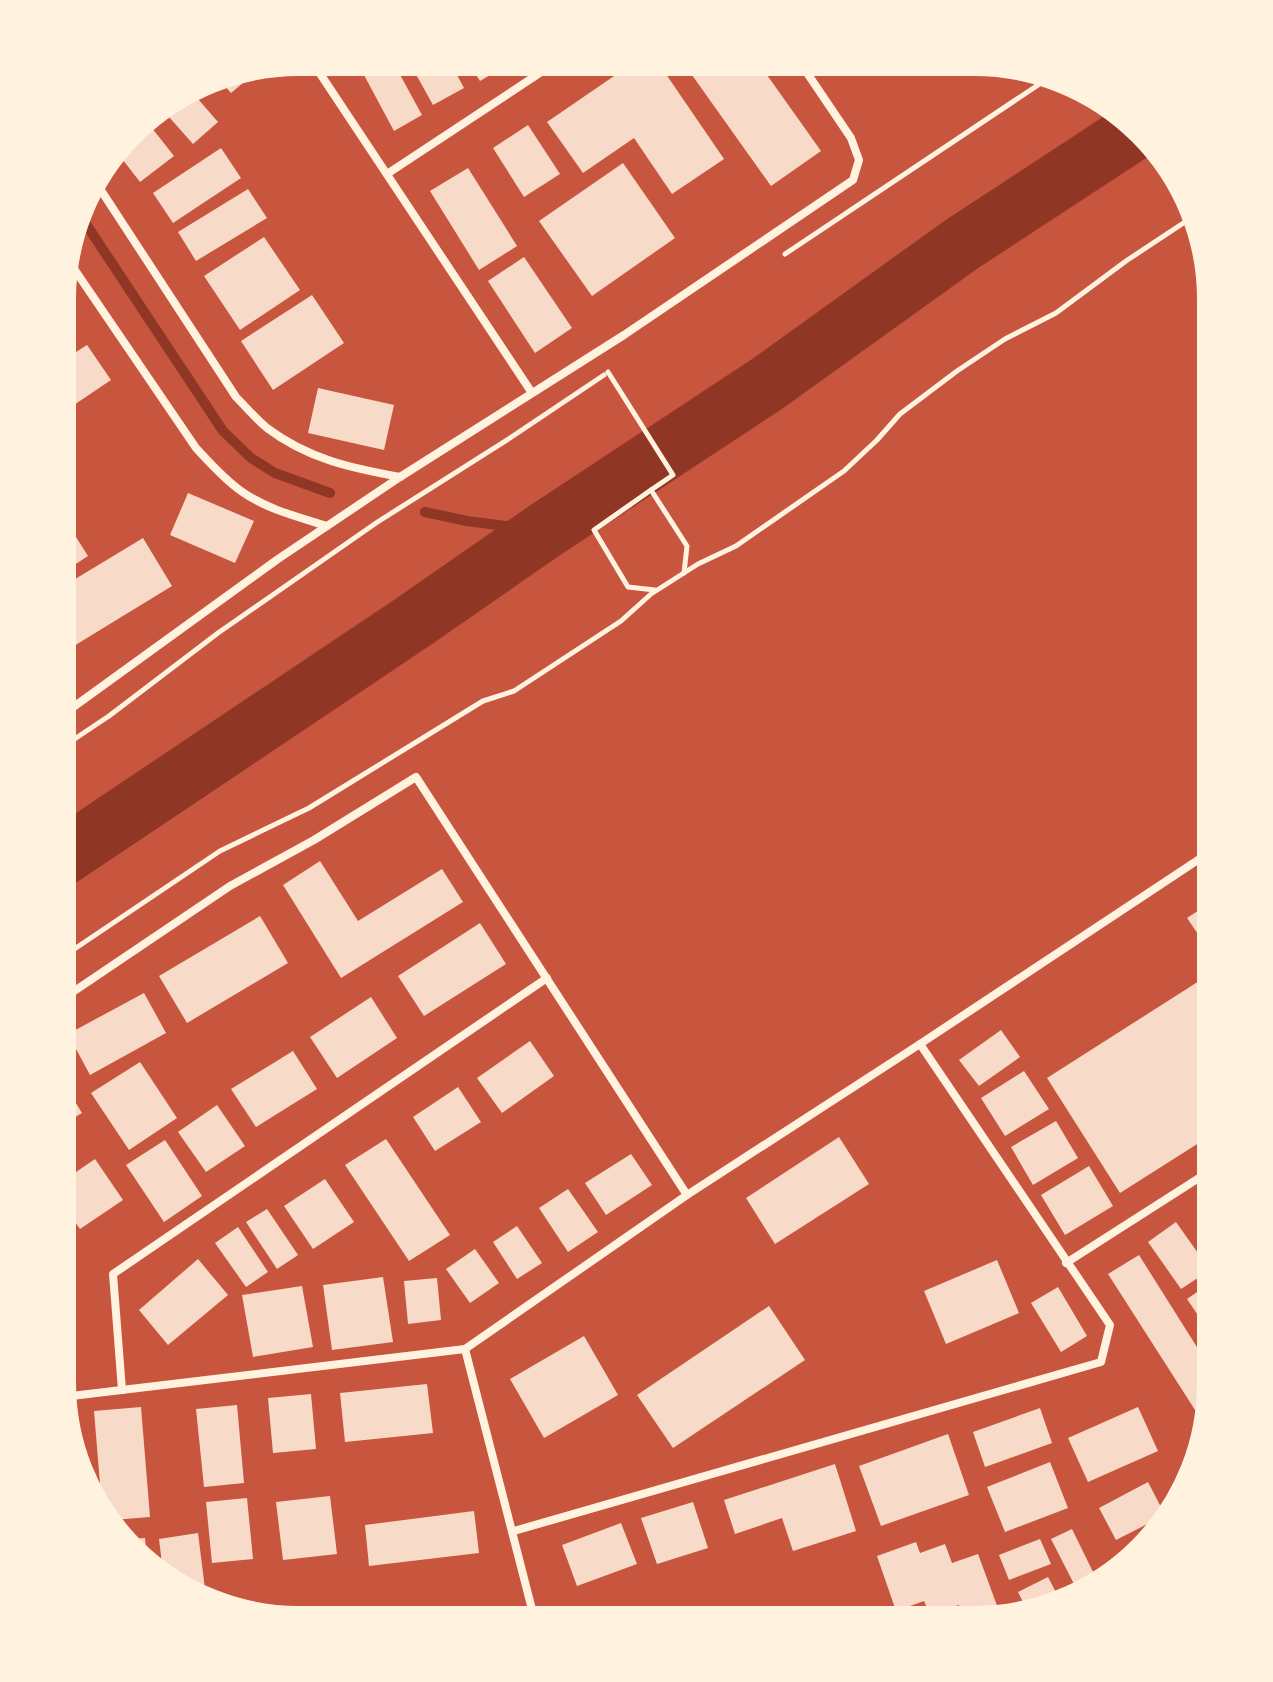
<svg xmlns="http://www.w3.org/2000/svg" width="1273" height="1682" font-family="Karla,sans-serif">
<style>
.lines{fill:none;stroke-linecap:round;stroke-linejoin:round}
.stream{stroke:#8f3625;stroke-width:10}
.river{stroke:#8f3625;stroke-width:58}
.building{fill:#f7dbc8}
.path{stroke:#fff3e0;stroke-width:5}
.minor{stroke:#fff3e0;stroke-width:8}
.rim{fill:none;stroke:#fff3e0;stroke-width:4}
</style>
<rect width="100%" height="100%" fill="#c8553d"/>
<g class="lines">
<g class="stream">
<path d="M80,215L223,431L251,458L275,473L330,493"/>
<path d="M425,512L467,521L544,531"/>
</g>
<path class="river" d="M61,858L413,622L544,531L767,384L962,244L1136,130"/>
</g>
<g class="building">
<path d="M392,60L422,115L394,131L364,75Z"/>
<path d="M408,60H449L464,88L433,105Z"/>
<path d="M467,61H514L480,81Z"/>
<path d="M636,61H657L724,159L672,194L634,138L583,173L547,122Z"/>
<path d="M682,61H757L821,151L771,186Z"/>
<path d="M263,66L231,93L216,76L222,73Z"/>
<path d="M191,91L218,122L193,144L161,108Z"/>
<path d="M144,118L174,156L140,182L116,151Z"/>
<path d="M528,125L560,174L524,197L493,148Z"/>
<path d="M221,148L241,178L173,223L153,193Z"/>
<path d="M623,163L675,238L592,296L539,221Z"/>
<path d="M468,168L517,246L479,270L430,191Z"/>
<path d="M248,189L267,218L196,261L178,232Z"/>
<path d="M264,237L300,290L240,330L204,276Z"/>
<path d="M524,257L572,328L535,353L488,281Z"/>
<path d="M312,295L344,343L273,390L241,341Z"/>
<path d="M87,345L111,380L62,413V361Z"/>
<path d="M318,388L394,405L384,450L308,433Z"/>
<path d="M188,493L254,521L235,563L170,535Z"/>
<path d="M62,515L88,556L62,573Z"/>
<path d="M143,538L172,586L69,649L61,638L62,587Z"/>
<path d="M320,861L358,921L442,869L463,902L341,978L283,885Z"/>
<path d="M1213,901V956L1187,918Z"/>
<path d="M260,916L288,963L187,1023L159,976Z"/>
<path d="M480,923L506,964L424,1016L398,976Z"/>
<path d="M1207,976L1213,984V1134L1120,1193L1047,1078Z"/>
<path d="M144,993L166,1033L90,1075L68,1034Z"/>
<path d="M371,997L397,1038L337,1078L310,1037Z"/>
<path d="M1001,1030L1020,1057L979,1086L959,1060Z"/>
<path d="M530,1041L554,1076L502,1113L477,1078Z"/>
<path d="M293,1051L317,1089L256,1127L231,1089Z"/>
<path d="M140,1062L177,1118L129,1150L91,1093Z"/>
<path d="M1024,1071L1049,1109L1005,1136L981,1098Z"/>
<path d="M61,1079L82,1113L60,1126Z"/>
<path d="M458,1087L481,1122L435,1151L413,1117Z"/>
<path d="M217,1105L245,1146L206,1172L178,1132Z"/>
<path d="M1056,1121L1078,1158L1033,1185L1011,1147Z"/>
<path d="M839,1137L869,1184L775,1244L746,1198Z"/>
<path d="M386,1139L450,1235L409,1261L345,1165Z"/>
<path d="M165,1140L202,1196L164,1222L126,1165Z"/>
<path d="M631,1154L652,1185L606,1215L585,1183Z"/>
<path d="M95,1159L123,1200L80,1229L60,1200V1183Z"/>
<path d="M1089,1166L1113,1206L1065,1235L1041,1195Z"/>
<path d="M325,1179L354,1222L313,1249L284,1206Z"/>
<path d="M568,1189L598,1232L568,1252L539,1208Z"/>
<path d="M267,1209L298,1255L277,1269L246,1222Z"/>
<path d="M1176,1222L1210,1270L1181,1289L1148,1242Z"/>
<path d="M517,1226L542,1263L517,1279L493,1242Z"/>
<path d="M238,1227L268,1272L246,1287L215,1243Z"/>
<path d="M60,1233L70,1247L60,1254Z"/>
<path d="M475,1249L499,1283L470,1303L446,1269Z"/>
<path d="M1139,1255L1212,1371V1399L1204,1424L1108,1274Z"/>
<path d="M198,1259L228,1295L168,1345L139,1310Z"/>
<path d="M997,1260L1019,1313L946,1344L924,1291Z"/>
<path d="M383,1277L393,1342L332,1350L323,1285Z"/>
<path d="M437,1278L441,1320L408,1324L404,1281Z"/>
<path d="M1213,1281L1212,1336L1187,1299Z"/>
<path d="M302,1286L313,1347L253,1357L242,1295Z"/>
<path d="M1058,1287L1087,1336L1061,1352L1031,1303Z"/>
<path d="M769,1306L805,1360L673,1448L637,1395Z"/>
<path d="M584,1336L618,1395L544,1438L510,1379Z"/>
<path d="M427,1384L433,1433L345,1442L340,1393Z"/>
<path d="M311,1394L316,1449L273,1453L268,1398Z"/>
<path d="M237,1405L244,1483L204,1487L196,1409Z"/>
<path d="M141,1407L150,1517L112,1520L102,1508L94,1411Z"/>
<path d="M1138,1407L1158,1451L1088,1482L1068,1438Z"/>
<path d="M1040,1408L1052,1443L985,1467L973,1432Z"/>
<path d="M948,1434L969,1495L881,1526L859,1466Z"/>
<path d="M1050,1462L1068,1508L1005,1532L987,1487Z"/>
<path d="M835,1464L856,1531L793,1551L782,1518L735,1534L724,1500Z"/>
<path d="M1148,1482L1165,1515L1116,1540L1099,1508Z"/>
<path d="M330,1496L337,1554L283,1560L276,1502Z"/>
<path d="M247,1498L253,1559L212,1563L206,1502Z"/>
<path d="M693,1502L708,1548L657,1564L641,1518Z"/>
<path d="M474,1511L479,1553L369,1566L365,1525Z"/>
<path d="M621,1523L637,1564L577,1586L562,1545Z"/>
<path d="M1072,1529L1094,1574L1074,1584L1051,1539Z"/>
<path d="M198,1533L205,1589L190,1591L164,1580L159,1539Z"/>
<path d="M145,1538L147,1560L129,1539Z"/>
<path d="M1040,1539L1051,1564L1009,1580L999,1555Z"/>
<path d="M916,1542L920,1553L945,1544L952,1563L978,1554L999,1611L965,1622L959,1605L930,1615L924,1601L896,1611L877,1556Z"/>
<path d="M1048,1577L1061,1602L1027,1610L1018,1592Z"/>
</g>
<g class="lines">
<g class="path">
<path d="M785,254L1047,79"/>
<path d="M608,372L673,475L651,490L687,546L684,573"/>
<path d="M651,490L594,530L628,587L655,590"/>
<path d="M61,748L109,716L218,633L376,523L510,438L604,375"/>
<path d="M61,958L220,851L309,808L483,701L514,691L621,621L651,594L698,564L736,546L844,471L877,440L900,414L957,371L1005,339L1056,313L1126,261L1194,216"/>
</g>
<g class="minor">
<path d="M311,60L532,393"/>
<path d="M387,174L558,61"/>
<path d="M93,178L236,397C246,407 256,419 267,428C308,459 351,468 400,477"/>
<path d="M66,257L196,448C210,463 224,479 241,491C266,509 298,517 327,526"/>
<path d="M61,716L278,559L400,477L624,335L853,180L859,160L851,138L799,61"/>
<path d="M61,1000L230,886L314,840L416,777L687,1195L920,1044L1213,850"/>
<path d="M1066,1263L1213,1169"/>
<path d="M465,1349L535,1621"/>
<path d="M122,1390L113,1274L547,978"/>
<path d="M63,1397L465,1349L687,1195"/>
<path d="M514,1531L1101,1362L1110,1325L920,1044"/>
</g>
</g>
<path d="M0 0H1273V1682H0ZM299 74H974A225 225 0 0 1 1199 299V1383A225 225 0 0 1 974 1608H299A225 225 0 0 1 74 1383V299A225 225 0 0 1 299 74Z" fill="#fff3e0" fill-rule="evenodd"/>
<path class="rim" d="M299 74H974A225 225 0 0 1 1199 299V1383A225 225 0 0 1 974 1608H299A225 225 0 0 1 74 1383V299A225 225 0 0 1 299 74Z"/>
</svg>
